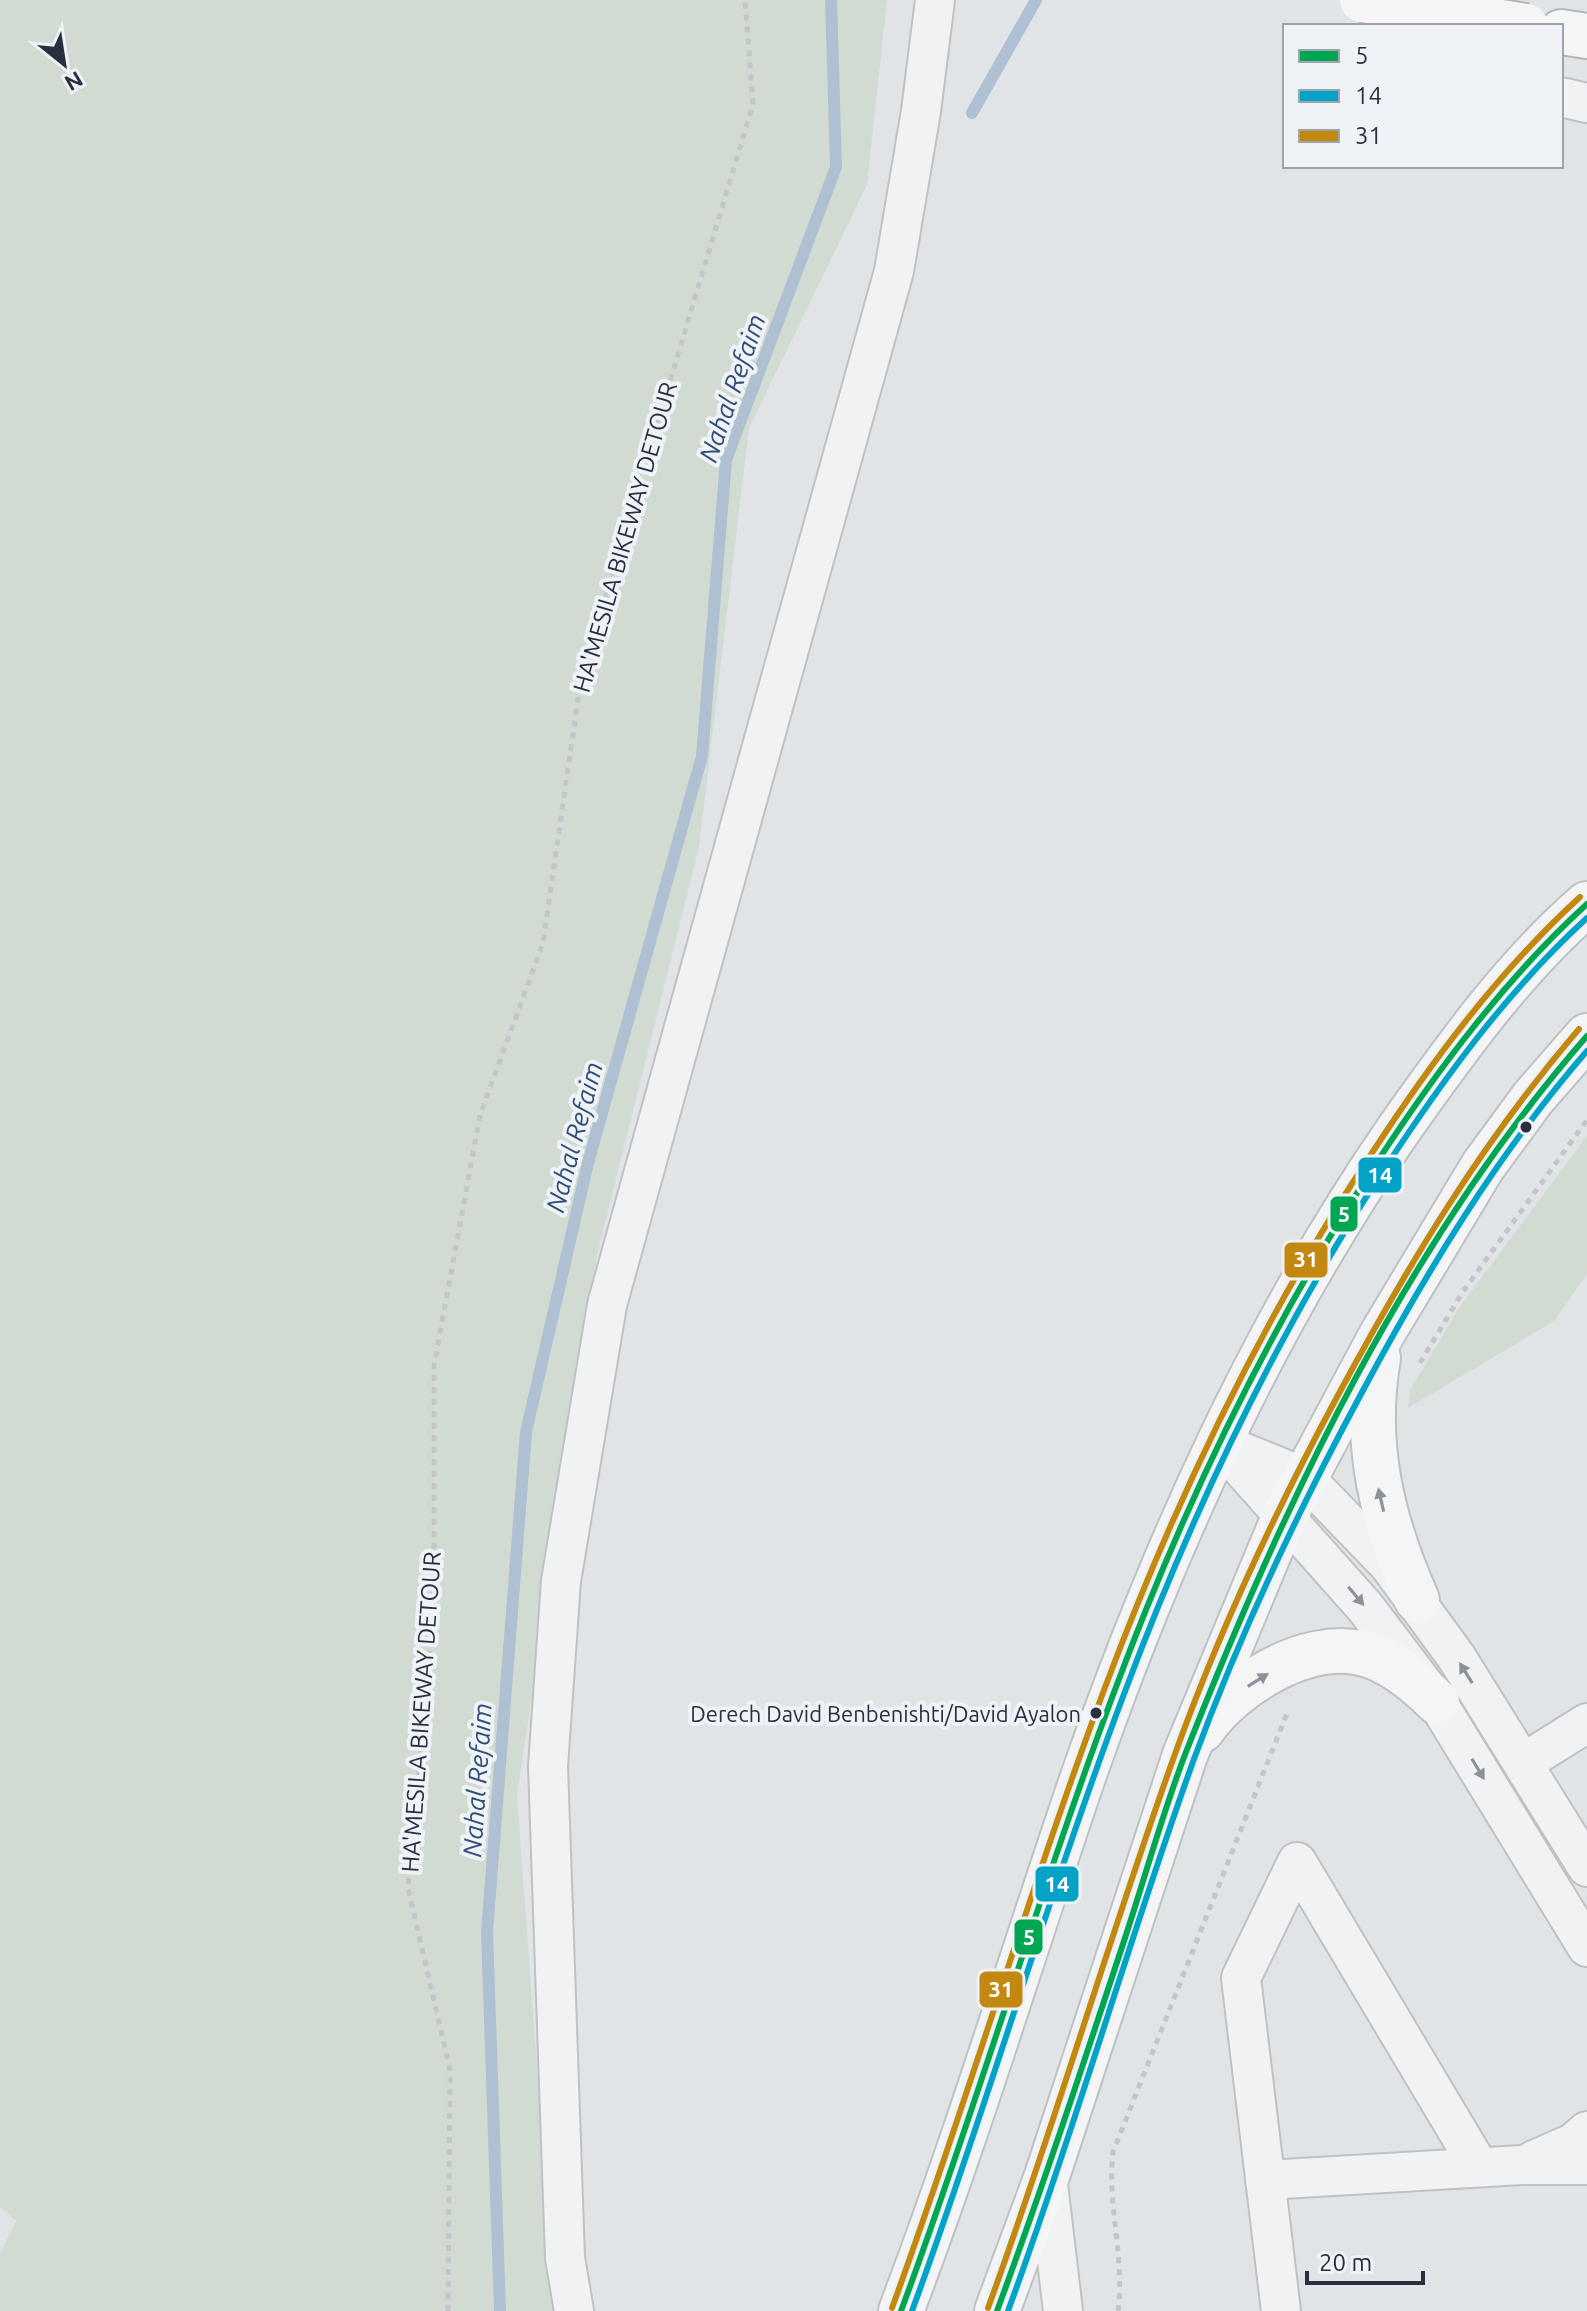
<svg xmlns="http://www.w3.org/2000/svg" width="1587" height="2311" font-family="Ubuntu,sans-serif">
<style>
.green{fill:#d2dbd2}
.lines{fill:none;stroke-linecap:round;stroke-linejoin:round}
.stream{stroke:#afc0d3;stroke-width:12}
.minor-casing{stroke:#bfc2c5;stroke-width:42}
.major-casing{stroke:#bdc1c5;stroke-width:48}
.highway-casing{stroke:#b3b7bc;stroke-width:48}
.path{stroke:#c3c5ca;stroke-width:5;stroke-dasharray:6 6;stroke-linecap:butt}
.minor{stroke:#f1f2f3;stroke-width:38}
.major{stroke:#f5f5f6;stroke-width:44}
.highway{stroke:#f5f5f6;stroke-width:44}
.highway-bridge-casing{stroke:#b3b7bc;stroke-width:48;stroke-linecap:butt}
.highway-bridge{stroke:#f5f5f6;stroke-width:44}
.bus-1-casing{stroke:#eff2f6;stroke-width:12}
.bus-2-casing{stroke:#eff2f6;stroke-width:12}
.bus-3-casing{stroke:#eff2f6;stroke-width:12}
.bus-1{stroke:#00a651;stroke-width:6}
.bus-2{stroke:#02a3c7;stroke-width:6}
.bus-3{stroke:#c38810;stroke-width:6}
.oneway{fill:#8e929b}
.oneway2{fill:#8c919a}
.bus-dot{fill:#283040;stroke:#eff2f6;stroke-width:3}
.labels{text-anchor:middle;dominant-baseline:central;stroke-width:8;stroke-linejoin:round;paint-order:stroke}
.bus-label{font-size:22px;fill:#283040;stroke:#eff2f6;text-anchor:end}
.street-label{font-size:24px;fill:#283040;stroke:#eff2f6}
.water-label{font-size:26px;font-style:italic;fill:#314f75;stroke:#eff2f6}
.line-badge{stroke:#eff2f6;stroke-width:3}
.badge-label{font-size:22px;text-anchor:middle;font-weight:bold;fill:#fff}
</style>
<rect width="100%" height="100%" fill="#e1e4e7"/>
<g class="green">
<path d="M0,0H887L867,185L749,428L699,847L598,1251L517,1796L555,2311H0V2253L16,2221L0,2207Z"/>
<path d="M1587,1136V1274L1554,1321L1408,1408L1410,1390L1461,1305Z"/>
</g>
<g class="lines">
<g class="stream">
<path d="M972,113L1036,0"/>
<path d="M500,2311L487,1932L526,1432L588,1163L702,756L726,460L836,167L831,0"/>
</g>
<g class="minor-casing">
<g id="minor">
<path d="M1561,97L1587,103"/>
<path d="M1219,1443L1365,1607L1437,1702L1587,1947"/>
<path d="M1225,1445L1304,1477L1389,1565L1457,1658L1587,1867"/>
<path d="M1523,1763L1587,1723"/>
<path d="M1534,2160L1573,2143L1587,2131"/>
<path d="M1047,2176L1063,2311"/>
<path d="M1265,2180L1522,2165H1587"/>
<path d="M574,2311L565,2258L548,1766L561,1581L607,1305L894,271L921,111L935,0"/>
<path d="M1281,2311L1241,1978L1297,1862L1479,2167"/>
</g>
</g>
<g class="major-casing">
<g id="major">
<path d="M1378,1358C1363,1444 1382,1521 1417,1600"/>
<path d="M1202,1730C1233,1685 1305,1641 1361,1653C1391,1660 1416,1681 1437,1702"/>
<path d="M901,2311C968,2135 1022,1955 1083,1777C1162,1551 1262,1327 1399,1129C1454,1051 1514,967 1587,904"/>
<path d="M997,2311L1047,2176L1185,1755L1284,1517L1382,1334L1483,1166L1533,1098L1587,1036"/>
</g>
</g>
<g class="highway-casing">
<path id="highway" d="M1561,32L1587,36"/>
</g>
<g class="path">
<path d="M1420,1363L1462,1293L1587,1120"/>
<path d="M448,2311L450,2070L408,1888L434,1602V1366L480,1115L543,943L581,678L753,104L745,0"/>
<path d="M1118,2311C1125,2257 1107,2206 1113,2152L1288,1711"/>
</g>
<use href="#minor" class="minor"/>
<use href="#major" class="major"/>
<use href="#highway" class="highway"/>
<g class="highway-bridge-casing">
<path id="highway-bridge" d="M1362,0L1526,26"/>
</g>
<use href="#highway-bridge" class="highway-bridge"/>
<g class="bus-1-casing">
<g id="bus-1">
<path d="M901,2311C977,2107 1037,1898 1113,1695C1182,1509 1268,1328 1377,1162C1438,1069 1505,979 1587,904"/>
<path d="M997,2311C1042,2189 1083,2065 1124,1941C1145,1878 1162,1814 1186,1752C1285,1500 1408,1241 1587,1036"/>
</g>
</g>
<g class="bus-2-casing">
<g id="bus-2">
<path d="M912,2311C987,2107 1047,1898 1124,1694C1193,1510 1277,1332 1385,1168C1444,1078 1508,990 1587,918"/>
<path d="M1008,2311C1075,2129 1128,1942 1194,1759C1240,1634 1297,1513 1360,1396C1425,1274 1496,1156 1587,1051"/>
</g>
</g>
<g class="bus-3-casing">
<g id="bus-3">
<path d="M892,2308C967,2103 1028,1894 1104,1690C1174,1503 1260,1322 1370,1156C1431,1062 1498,972 1580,897"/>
<path d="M988,2308C1055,2125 1109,1937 1175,1754C1219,1631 1275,1512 1337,1397C1408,1265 1481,1143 1579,1029"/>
</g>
</g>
<use href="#bus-1" class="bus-1"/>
<use href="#bus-2" class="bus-2"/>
<use href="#bus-3" class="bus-3"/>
</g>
<defs><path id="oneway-solid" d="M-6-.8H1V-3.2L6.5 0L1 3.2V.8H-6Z" transform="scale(2)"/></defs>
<g class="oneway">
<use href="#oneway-solid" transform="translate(1381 1500) rotate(-103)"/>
<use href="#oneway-solid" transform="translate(1258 1680) rotate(-32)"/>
</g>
<g class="oneway2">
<use href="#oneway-solid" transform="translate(1356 1596) rotate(50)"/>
<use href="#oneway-solid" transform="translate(1466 1673) rotate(-122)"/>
<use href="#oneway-solid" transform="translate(1478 1769) rotate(59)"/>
</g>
<g class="bus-dot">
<circle cx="1526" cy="1127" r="7"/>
<circle cx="1096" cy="1713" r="7"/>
</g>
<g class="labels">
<g class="bus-label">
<text x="1081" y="1713">Derech David Benbenishti/David Ayalon</text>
</g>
<g class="street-label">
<text transform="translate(625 537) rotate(-74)">HA'MESILA BIKEWAY DETOUR</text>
<text transform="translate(421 1712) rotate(-86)">HA'MESILA BIKEWAY DETOUR</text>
</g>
<g class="water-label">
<text transform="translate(732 388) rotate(-71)">Nahal Refaim</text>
<text transform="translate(574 1137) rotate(-75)">Nahal Refaim</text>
<text transform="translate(477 1780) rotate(-86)">Nahal Refaim</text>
</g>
</g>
<g class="line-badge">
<rect x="1357" y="1156" width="46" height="38" rx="8" fill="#02a3c7"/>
<rect x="1329" y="1195" width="30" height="38" rx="8" fill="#00a651"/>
<rect x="1283" y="1241" width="46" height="38" rx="8" fill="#c38810"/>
<rect x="1034" y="1865" width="46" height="38" rx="8" fill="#02a3c7"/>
<rect x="1013" y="1918" width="31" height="38" rx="8" fill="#00a651"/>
<rect x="978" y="1970" width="46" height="39" rx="8" fill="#c38810"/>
</g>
<g class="badge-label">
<text x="1380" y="1183">14</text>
<text x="1344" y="1222">5</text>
<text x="1306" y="1267">31</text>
<text x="1057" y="1892">14</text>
<text x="1029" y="1945">5</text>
<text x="1001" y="1997">31</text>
</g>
<rect x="1283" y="24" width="280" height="144" fill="#eff2f6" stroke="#9fa4ad" stroke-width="2"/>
<rect x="1299" y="50" width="40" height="12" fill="#00a651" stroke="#9fa4ad" stroke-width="2"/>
<text x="1355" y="64" font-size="24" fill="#283040">5</text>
<rect x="1299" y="90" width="40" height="12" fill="#02a3c7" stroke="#9fa4ad" stroke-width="2"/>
<text x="1355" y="104" font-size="24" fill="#283040">14</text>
<rect x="1299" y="130" width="40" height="12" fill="#c38810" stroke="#9fa4ad" stroke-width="2"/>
<text x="1355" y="144" font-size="24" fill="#283040">31</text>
<g transform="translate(64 64) rotate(150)" stroke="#eff2f6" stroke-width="6" paint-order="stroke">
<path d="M0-6L14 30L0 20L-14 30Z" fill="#283040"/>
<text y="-12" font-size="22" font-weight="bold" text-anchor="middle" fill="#283040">N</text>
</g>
<path d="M1307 2271v12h116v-12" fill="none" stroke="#283040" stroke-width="4"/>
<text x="1319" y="2271" font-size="24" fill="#283040" stroke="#eff2f6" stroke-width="6" paint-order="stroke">20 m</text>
</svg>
